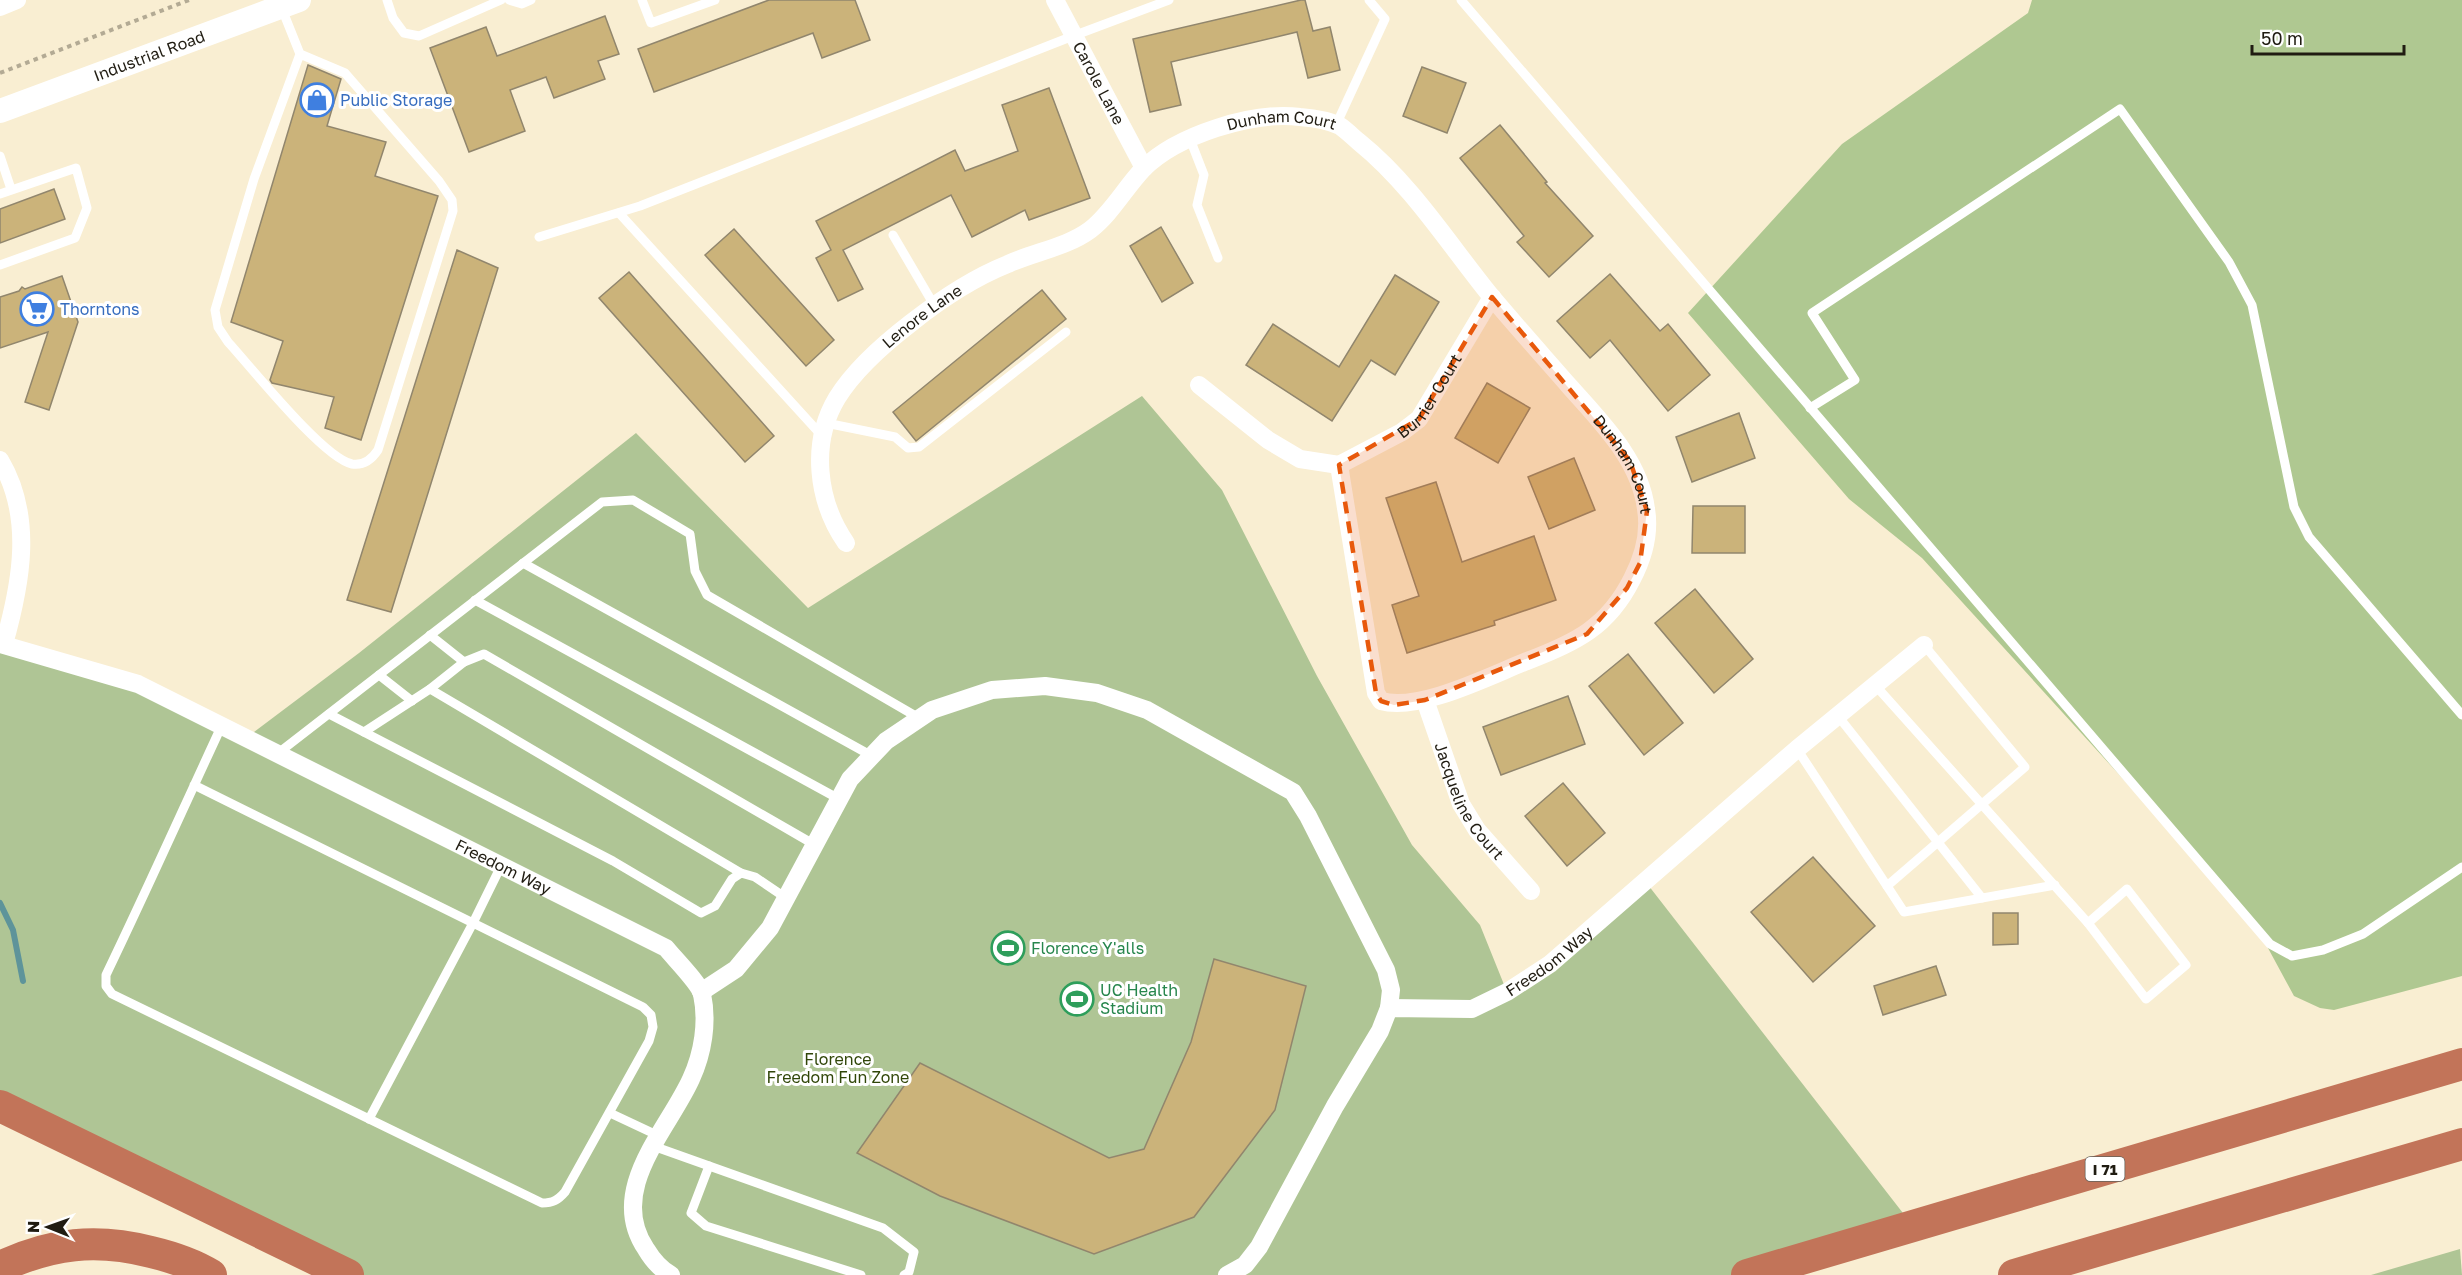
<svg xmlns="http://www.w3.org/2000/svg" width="2462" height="1275" font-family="'Golos Text',sans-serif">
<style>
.green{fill:#afc595}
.forest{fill:#afc891}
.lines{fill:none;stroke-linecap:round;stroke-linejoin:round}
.stream{stroke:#5e949a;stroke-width:6}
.building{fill:#cbb37a;stroke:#91866d;stroke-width:1.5}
.path{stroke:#b3aa94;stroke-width:4;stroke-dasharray:4.5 4.5;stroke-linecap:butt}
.lane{stroke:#fff;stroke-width:9}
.street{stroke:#fff;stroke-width:18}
.secondary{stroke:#fff;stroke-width:24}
.highway{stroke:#c27459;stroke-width:32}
.marked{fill:#e8590c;fill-opacity:0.2;stroke:#e8590c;stroke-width:4.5;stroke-dasharray:12 8;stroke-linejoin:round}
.labels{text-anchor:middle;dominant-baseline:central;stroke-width:6;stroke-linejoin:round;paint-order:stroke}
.shield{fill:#fff;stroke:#636059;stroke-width:1.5}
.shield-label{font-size:15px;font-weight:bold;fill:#201c12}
.street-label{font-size:16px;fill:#201c12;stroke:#fff}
.shop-label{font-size:16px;fill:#366cbe;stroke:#fff;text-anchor:start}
.leisure-label{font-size:16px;fill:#27864d;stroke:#fff;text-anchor:start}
.park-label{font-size:16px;fill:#304608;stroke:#fff}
</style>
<rect width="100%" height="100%" fill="#f9eed2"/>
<g class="green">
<path d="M1142,396L1222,490L1317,676L1412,845L1480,925L1507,992L1645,881L1913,1226L1747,1275H348L0,1106V644L138,684L246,738L359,653L636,433L808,608Z"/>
<path d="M2460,1249L2462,1275H2371Z"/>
</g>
<path class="forest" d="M2032,0H2462V976L2334,1010L2320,1008L2294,996L2255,924L1922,558L1849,499L1688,313L1842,144L2028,13Z"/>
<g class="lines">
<path class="stream" d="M0,903L13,930L23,981"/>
</g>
<g class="building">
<path d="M769,0H855L870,40L822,58L813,33L654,92L638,49Z"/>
<path d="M1301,0H1305L1313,31L1330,27L1340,70L1308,78L1297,32L1171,62L1181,105L1150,112L1133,39Z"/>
<path d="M605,16L619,54L598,61L605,79L554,98L546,77L510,90L525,131L469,152L430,48L486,27L497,56Z"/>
<path d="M308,65L341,79L327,126L386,142L375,176L438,196L361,440L325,428L334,397L272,383L270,380L283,341L231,322Z"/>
<path d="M1422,67L1466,83L1447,133L1403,116Z"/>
<path d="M1049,88L1090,198L1029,220L1025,210L972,237L951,195L843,250L863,289L838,301L816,258L831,250L816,221L955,150L965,171L1018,151L1002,105Z"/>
<path d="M1500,125L1547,182L1545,183L1593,236L1549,277L1517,242L1524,236L1460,158Z"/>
<path d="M54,189L65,219L0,243V209Z"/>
<path d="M1161,227L1193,283L1162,302L1130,246Z"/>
<path d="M734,229L834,340L806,366L705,255Z"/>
<path d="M457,250L498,268L391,612L347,600Z"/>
<path d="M629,272L774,436L745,462L599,298Z"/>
<path d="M1610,274L1660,331L1668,324L1710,375L1668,411L1610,340L1590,358L1557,321Z"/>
<path d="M1395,275L1439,302L1395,375L1371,360L1332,421L1246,365L1273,324L1339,367Z"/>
<path d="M62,276L78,322L49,410L25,402L48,332L0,348V297L19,291L22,287L25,289Z"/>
<path d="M1042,290L1066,319L916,441L893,412Z"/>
<path d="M1487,383L1530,408L1498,463L1455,438Z"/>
<path d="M1739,413L1755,458L1692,482L1676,437Z"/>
<path d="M1574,458L1595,510L1549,529L1528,477Z"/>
<path d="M1436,482L1462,562L1534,536L1556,600L1494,621L1495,625L1407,653L1392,605L1419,596L1386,498Z"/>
<path d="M1693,506H1745V553H1692Z"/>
<path d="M1695,589L1753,659L1714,693L1655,623Z"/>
<path d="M1628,654L1683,723L1644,755L1589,686Z"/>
<path d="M1568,696L1585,744L1501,775L1483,727Z"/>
<path d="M1563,783L1605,833L1567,866L1525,816Z"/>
<path d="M1813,857L1875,926L1813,982L1751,912Z"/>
<path d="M1993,913H2018V944L1993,945Z"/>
<path d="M1214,959L1306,986L1275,1110L1194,1217L1094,1254L940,1196L857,1153L920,1063L1109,1158L1144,1149L1191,1042Z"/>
<path d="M1936,966L1946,995L1883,1015L1874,986Z"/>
</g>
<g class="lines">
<path class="path" d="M0,73L189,0"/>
<g class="lane">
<path d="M387,0L393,18L404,33L419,36L501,0"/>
<path d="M509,0L522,4L531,0"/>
<path d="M642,0L651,23L715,0"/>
<path d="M1461,0L2270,944L2292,956L2323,950L2363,934L2462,867"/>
<path d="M282,9L300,54L254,179L215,310L218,327L228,342C251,367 323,458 352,464C364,466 372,459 378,450L453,211L452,200L439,181L345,73L300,54"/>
<path d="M1336,125L1385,19L1369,0"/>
<path d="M1190,139L1204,175L1197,205L1218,258"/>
<path d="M0,156L11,189"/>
<path d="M0,194L76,168L87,208L75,238L0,265"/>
<path d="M619,213L823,437"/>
<path d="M893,235L934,305"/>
<path d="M539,237L640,206L1073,36L1169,0"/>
<path d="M1810,408L1855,380L1812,313L2120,109L2229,262L2252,305L2294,507L2309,537L2462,715"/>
<path d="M826,423L895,437L908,448L919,447L1066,332"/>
<path d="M523,563L872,756"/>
<path d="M475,600L839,799"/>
<path d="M430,635L464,662L484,654L815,845"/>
<path d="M379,675L412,701"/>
<path d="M1875,685L2088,923"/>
<path d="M430,689L741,873"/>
<path d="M329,714L613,861L701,913L715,906L732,879L741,873L755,877L786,898"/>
<path d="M1838,716L1982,898"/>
<path d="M364,732L430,689L464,662"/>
<path d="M1797,749L1887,886L2025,767L1924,645"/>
<path d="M277,754L602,502L633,500L690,534L695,571L707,595L919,718"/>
<path d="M194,785L643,1007L651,1015L653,1027L649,1041L565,1192C558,1200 553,1203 542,1203L112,994L106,986V975C146,892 183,809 222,725"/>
<path d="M1887,886L1904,912L2055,885"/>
<path d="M2127,889L2186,965L2146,999L2088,923Z"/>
<path d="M610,1113L659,1136"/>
<path d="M369,1119L473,923L501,866"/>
<path d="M653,1146L883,1228L914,1252L909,1272L904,1275"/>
<path d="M709,1166L691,1213L706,1226L861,1275"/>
</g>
<g class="street">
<path id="s1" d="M1055,0L1144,168"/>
<path d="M0,7L17,0"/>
<path d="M1199,385L1268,440L1300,459L1339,465"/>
<path d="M0,460C34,517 21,584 4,644"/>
<path id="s2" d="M1339,465L1402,432L1419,419L1492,297"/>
<path id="s3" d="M846,543C817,501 810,443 837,398C855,369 885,343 911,323C940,300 973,278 1008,264C1034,252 1067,247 1090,230C1111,214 1125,188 1143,169C1177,135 1253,111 1300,117C1312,118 1330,121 1340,126C1346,130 1353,137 1359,142C1411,184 1448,243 1490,295C1516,326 1543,356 1570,387C1601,422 1640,460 1646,509C1650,533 1643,558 1632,579C1608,627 1575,643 1527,661C1489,676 1419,712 1381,701L1376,693L1339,465"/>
<path id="s4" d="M0,644L138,684L666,948C674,958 699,983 702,994C708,1022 703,1053 691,1079C668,1130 606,1190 646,1249C652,1259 660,1269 671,1275"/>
<path id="s5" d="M1425,700L1461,804L1477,830L1531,891"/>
<path d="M701,992L736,969L770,928L850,779L886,741L932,710L992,690L1045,686L1097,693L1147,710L1293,792L1308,816L1386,970L1391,990L1389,1008"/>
<path id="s6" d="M1227,1275L1245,1265L1259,1247L1335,1106L1380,1031L1389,1008L1472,1009L1507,992L1550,964L1797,749L1924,645"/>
</g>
<path class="secondary" id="s7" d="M0,111L299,0"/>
<g class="highway">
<path d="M0,1106L348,1275"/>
<path d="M0,1267C52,1243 96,1238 151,1252C172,1257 193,1264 211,1275"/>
<path d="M1747,1275L2462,1064"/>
<path d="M2014,1275L2462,1144"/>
</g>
</g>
<path class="marked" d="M1492,297L1630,461L1647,511L1640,563L1627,588L1587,634L1425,700L1394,705L1381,701L1376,693L1339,465L1419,419Z"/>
<defs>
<g id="shop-ring" transform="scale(1.725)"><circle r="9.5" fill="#fff" stroke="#3f7fe0" stroke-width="1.5"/><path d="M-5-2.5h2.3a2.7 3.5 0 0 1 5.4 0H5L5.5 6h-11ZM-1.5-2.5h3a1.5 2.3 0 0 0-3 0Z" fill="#3f7fe0"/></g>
<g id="supermarket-ring" transform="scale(1.725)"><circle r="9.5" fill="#fff" stroke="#3f7fe0" stroke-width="1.5"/><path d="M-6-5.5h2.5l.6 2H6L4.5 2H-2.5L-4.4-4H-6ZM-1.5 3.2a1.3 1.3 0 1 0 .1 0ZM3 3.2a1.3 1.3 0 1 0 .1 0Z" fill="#3f7fe0"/></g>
<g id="stadium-ring" transform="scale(1.725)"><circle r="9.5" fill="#fff" stroke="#2e9e5b" stroke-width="1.5"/><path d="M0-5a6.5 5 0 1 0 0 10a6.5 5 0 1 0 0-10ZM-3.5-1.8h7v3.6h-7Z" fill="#2e9e5b"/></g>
</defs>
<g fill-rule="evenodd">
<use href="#shop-ring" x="317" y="100"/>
<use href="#supermarket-ring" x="37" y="309"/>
<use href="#stadium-ring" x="1008" y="948"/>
<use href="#stadium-ring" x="1077" y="999"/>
</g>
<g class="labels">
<rect class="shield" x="2085.5" y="1157" width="39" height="24" rx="4.5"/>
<g class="shield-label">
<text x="2105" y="1169">I 71</text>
</g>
<g class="street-label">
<text stroke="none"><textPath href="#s7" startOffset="159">Industrial Road</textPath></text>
<text stroke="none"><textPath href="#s1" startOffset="94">Carole Lane</textPath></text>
<text stroke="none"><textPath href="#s3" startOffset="694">Dunham Court</textPath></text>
<text stroke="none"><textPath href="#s3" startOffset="272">Lenore Lane</textPath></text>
<text stroke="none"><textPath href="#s2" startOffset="117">Burrier Court</textPath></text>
<text stroke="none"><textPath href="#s3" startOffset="1198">Dunham Court</textPath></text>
<text stroke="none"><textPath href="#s5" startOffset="111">Jacqueline Court</textPath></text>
<text stroke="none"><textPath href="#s4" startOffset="552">Freedom Way</textPath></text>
<text stroke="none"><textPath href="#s6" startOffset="490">Freedom Way</textPath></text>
</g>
<g class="shop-label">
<text x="340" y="100">Public Storage</text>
<text x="60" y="309">Thorntons</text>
</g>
<g class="leisure-label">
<text x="1031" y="948">Florence Y'alls</text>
<text x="1100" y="990">UC Health<tspan x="1100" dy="18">Stadium</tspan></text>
</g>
<g class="park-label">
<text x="838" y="1059">Florence<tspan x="838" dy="18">Freedom Fun Zone</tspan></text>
</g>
</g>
<g transform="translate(48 1227) rotate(271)" stroke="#ffffff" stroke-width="4.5" paint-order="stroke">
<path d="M0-4.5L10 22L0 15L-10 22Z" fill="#201c12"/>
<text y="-9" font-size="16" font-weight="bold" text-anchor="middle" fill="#201c12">N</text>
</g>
<path d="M2252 45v9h152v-9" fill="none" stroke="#201c12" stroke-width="3"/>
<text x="2261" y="45" font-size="18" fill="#201c12" stroke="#ffffff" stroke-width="4.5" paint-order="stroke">50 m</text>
</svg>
